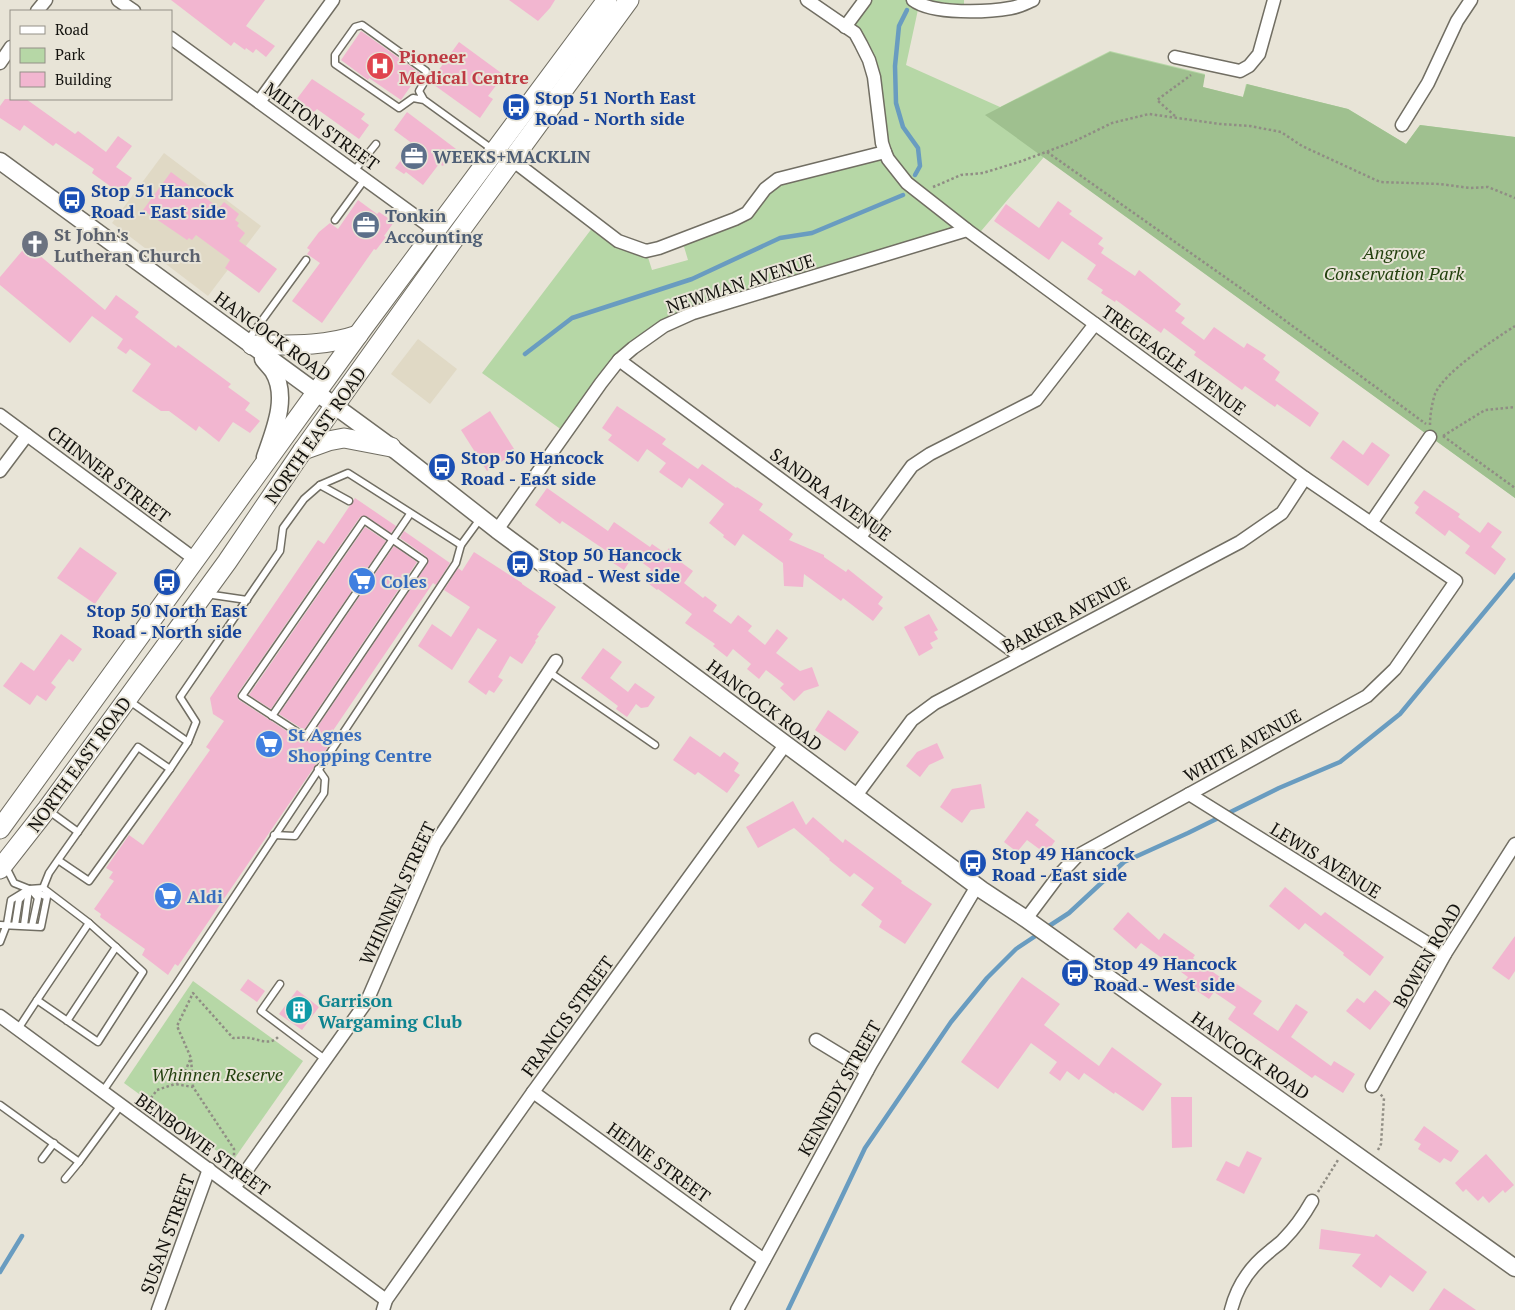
<svg xmlns="http://www.w3.org/2000/svg" width="1515" height="1310" font-family="'PT Serif',serif">
<style>
.built{fill:#e0d9c5}
.green{fill:#b6d7a6}
.forest{fill:#9fc08f}
.lines{fill:none;stroke-linecap:round;stroke-linejoin:round}
.stream{stroke:#699cc0;stroke-width:4.5}
.building{fill:#f2b6d0}
.lane-casing{stroke:#716e63;stroke-width:9}
.street-casing{stroke:#716e63;stroke-width:15}
.secondary-casing{stroke:#716e63;stroke-width:19}
.primary-casing{stroke:#716e63;stroke-width:21}
.path{stroke:#908d84;stroke-width:2.5;stroke-dasharray:2.5 2.5;stroke-linecap:butt}
.lane{stroke:#fff;stroke-width:6}
.street{stroke:#fff;stroke-width:12}
.secondary{stroke:#fff;stroke-width:16}
.primary{stroke:#fff;stroke-width:19}
.labels{text-anchor:middle;dominant-baseline:central;stroke-width:4;stroke-linejoin:round;paint-order:stroke}
.health-label{font-size:18px;font-weight:bold;fill:#be3a42;stroke:#e8e4d7;text-anchor:start}
.transit-label{font-size:18px;font-weight:bold;fill:#164399;stroke:#e8e4d7;text-anchor:start}
.street-label{font-size:18px;fill:#13120e;stroke:#e8e4d7}
.service-label{font-size:18px;font-weight:bold;fill:#4e5e75;stroke:#e8e4d7;text-anchor:start}
.worship-label{font-size:18px;font-weight:bold;fill:#5b616d;stroke:#e8e4d7;text-anchor:start}
.park-label{font-size:18px;font-style:italic;fill:#22400d;stroke:#e8e4d7}
.shop-label{font-size:18px;font-weight:bold;fill:#366cbe;stroke:#e8e4d7;text-anchor:start}
.culture-label{font-size:18px;font-weight:bold;fill:#0d838f;stroke:#e8e4d7;text-anchor:start}
</style>
<rect width="100%" height="100%" fill="#e8e4d7"/>
<g class="built">
<path d="M164,153L261,226L208,296L112,223Z"/>
<path d="M418,339L457,369L430,404L391,374Z"/>
</g>
<g class="green">
<path d="M865,0H964V12L919,5L906,65L1000,107L1110,51L1205,74L1202,87L1243,97L1246,84L1348,109L1406,144L1420,125L1515,137V498L1044,157L976,237L967,230L693,313L633,348L566,433L482,373L596,223L646,251L652,270L688,260L682,240L735,219L765,189L885,152L874,77L845,27Z"/>
<path d="M193,981L303,1061L232,1162L124,1083Z"/>
</g>
<path class="forest" d="M1110,52L1205,75L1203,87L1243,97L1247,84L1348,109L1406,144L1420,125L1515,137V498L985,115Z"/>
<g class="lines">
<g class="stream">
<path d="M907,10L899,26L895,66L896,103L903,127L918,148L920,166L915,175"/>
<path d="M525,354L572,318L692,279L780,238L812,233L903,195"/>
<path d="M1046,928L1069,913L1124,862L1188,833L1279,788L1340,762L1400,714L1515,575"/>
<path d="M0,1272L22,1236"/>
<path d="M788,1310L865,1148L951,1022L987,978L1016,949L1040,933"/>
</g>
</g>
<g class="building">
<path d="M171,0H265L246,26L275,46L266,57L256,49L253,53L246,48L245,50L234,42L231,46Z"/>
<path d="M509,0H555L550,8L538,21Z"/>
<path d="M361,31L420,73L401,100L369,78L368,80L341,60Z"/>
<path d="M459,42L504,75L488,96L493,99L480,118L430,82Z"/>
<path d="M312,79L365,114L361,119L369,125L359,139L317,109L314,112L296,100Z"/>
<path d="M5,99H26L75,134L78,131L106,152L118,136L132,146L116,167L132,178L121,194L92,173L94,169L56,143L53,146L24,125L20,131L0,118V106Z"/>
<path d="M407,112L456,149L443,166L439,164L423,185L406,172L404,174L395,168L413,144L394,130Z"/>
<path d="M171,172L219,208L224,202L239,214L235,220L239,223L237,226L245,233L239,241L277,269L259,293L225,268L230,260L196,235L192,240L189,238L187,240L143,210Z"/>
<path d="M358,200L377,214L379,212L394,222L384,236L386,237L376,250L374,249L322,323L292,301L320,263L307,254L310,250L307,248L319,232L330,223L338,229Z"/>
<path d="M1058,201L1072,211L1069,214L1103,238L1098,244L1104,248L1101,253L1135,276L1139,270L1181,304L1175,311L1185,318L1181,323L1204,340L1214,327L1244,348L1247,343L1266,355L1263,359L1280,372L1275,380L1319,413L1310,427L1277,404L1275,407L1245,386L1242,390L1194,355L1196,352L1164,328L1161,333L1116,300L1115,302L1101,293L1103,290L1087,279L1096,265L1062,241L1049,260L994,221L1006,204L1039,228Z"/>
<path d="M27,245L105,310L116,295L139,312L135,317L176,348L178,345L231,384L228,387L250,403L245,410L260,421L250,433L233,422L219,442L199,426L196,431L169,411H161L132,391L151,364L130,349L126,354L117,348L123,339L92,316L70,343L0,285V277Z"/>
<path d="M617,406L666,439L662,444L698,469L702,464L736,488L737,487L763,504L759,510L793,534L789,540L824,555V557L846,572L848,569L883,597L878,604L883,608L873,621L843,598L841,601L804,574L803,587L784,586L783,563L743,534L735,546L723,537L724,535L709,523L724,504L689,478L682,488L659,472L666,463L647,449L638,462L608,440L612,435L602,428Z"/>
<path d="M490,411L516,452L487,471L461,430Z"/>
<path d="M1343,440L1363,455L1372,442L1390,455L1368,486L1330,458Z"/>
<path d="M547,488L608,531L614,522L650,547L652,544L665,553L669,548L681,557L678,560L693,571L684,583L703,598L705,596L717,605L713,611L731,624L738,615L752,626L748,631L765,645L777,629L788,638L776,653L800,671L812,667L819,686L804,691L794,701L780,688L784,684L766,670L759,679L747,669L751,664L733,649L727,657L713,646L715,644L685,623L692,614L658,589L657,590L644,580L651,569L633,556L624,570L610,561L614,556L562,521L560,524L535,505Z"/>
<path d="M1424,490L1460,514L1458,517L1480,533L1488,522L1502,532L1491,547L1506,559L1495,575L1465,553L1470,546L1449,530L1445,536L1415,513L1419,507L1414,503Z"/>
<path d="M355,498L396,526L391,533L366,516L360,517L238,693L237,696L239,700L302,741H308L428,563L427,557L400,538L404,531L450,563L436,585L433,583L328,738L332,741L178,966L175,964L168,975L142,955L145,949L100,917L101,914L94,909L114,881L109,878L113,872L106,868L129,835L143,845L210,750L206,747L224,721L213,714L210,698L318,540L324,544Z"/>
<path d="M365,527L386,541L271,709L249,695Z"/>
<path d="M394,546L417,562L304,730L279,714Z"/>
<path d="M80,547L117,573L95,604L57,578Z"/>
<path d="M474,552L522,583V584L556,607L537,635L539,636L535,641L536,642L522,664L510,656L498,677L503,680L494,693L489,690L486,695L468,682L497,640L478,628L452,670L418,646L432,624L451,637L470,607L444,590L458,568L462,571Z"/>
<path d="M929,614L938,630L934,632L938,639L930,643L933,648L919,656L904,627Z"/>
<path d="M61,634L82,649L73,662L69,659L51,683L56,687L46,701L37,695L30,705L3,686L21,662L34,671Z"/>
<path d="M603,648L622,662L610,678L628,692L635,683L655,697L648,707L641,708L636,704L627,717L616,709L618,706L581,678Z"/>
<path d="M828,710L859,732L845,751L815,730Z"/>
<path d="M690,736L720,757L724,752L739,763L734,771L740,775L727,793L698,772L695,775L673,760Z"/>
<path d="M937,743L944,758L929,765L920,777L906,766L917,752Z"/>
<path d="M981,784L985,808L971,810L962,823L940,807L952,789Z"/>
<path d="M793,801L806,825L813,817L843,843L845,839L902,881L901,883L932,904L905,944L879,927L882,921L861,905L874,888L854,873L850,877L829,860L830,859L794,828L758,848L746,827Z"/>
<path d="M1027,811L1039,820L1035,825L1055,841L1046,854L1027,840L1017,852L1004,842Z"/>
<path d="M1285,887L1321,916L1325,912L1384,957L1370,976L1343,955L1344,953L1305,923L1299,930L1269,906Z"/>
<path d="M1128,912L1159,940L1164,933L1195,955L1193,958L1230,984L1232,981L1262,1001L1253,1014L1278,1031L1296,1004L1308,1012L1291,1037L1331,1066L1334,1061L1355,1074L1343,1093L1315,1075L1312,1078L1228,1019L1236,1007L1214,992L1209,999L1184,982L1188,977L1141,943L1136,949L1113,929Z"/>
<path d="M1515,936V971L1509,980L1492,968Z"/>
<path d="M1022,977L1060,1004L1044,1025L1099,1066L1112,1047L1162,1084L1143,1111L1115,1092L1114,1094L1084,1073L1079,1080L1067,1071L1060,1081L1049,1073L1057,1062L1031,1043L998,1089L961,1062Z"/>
<path d="M248,979L265,991L257,1002L240,990Z"/>
<path d="M297,990L319,1007L302,1030L279,1014Z"/>
<path d="M1375,990L1391,1003L1370,1030L1346,1011L1357,998L1364,1003Z"/>
<path d="M1171,1097H1192V1147L1172,1148Z"/>
<path d="M1424,1126L1459,1151L1451,1162L1444,1158L1440,1163L1418,1149L1421,1144L1414,1140Z"/>
<path d="M1247,1151L1262,1158L1244,1194L1216,1180L1226,1161L1239,1167Z"/>
<path d="M1486,1154L1514,1185L1505,1193L1503,1190L1489,1203L1483,1196L1478,1201L1466,1189L1463,1192L1455,1183Z"/>
<path d="M1321,1229L1374,1237L1376,1234L1427,1272L1413,1292L1390,1275L1381,1288L1352,1266L1361,1254L1319,1249Z"/>
<path d="M1444,1288L1476,1310H1429Z"/>
</g>
<g class="lines">
<g class="lane-casing">
<g id="lane">
<path d="M424,100L419,91L425,81L426,71L362,25L355,27L335,55V64L399,108L413,98L424,100L492,149"/>
<path d="M354,171L376,144"/>
<path d="M335,220L365,179"/>
<path d="M247,341L306,260"/>
<path d="M320,485L348,473L461,545L480,519"/>
<path d="M364,520L424,561L305,737L242,696Z"/>
<path d="M206,594L247,600"/>
<path d="M549,672L655,745"/>
<path d="M128,700L188,742L170,769"/>
<path d="M272,716L410,514"/>
<path d="M188,742L196,722L180,697L280,551L283,528L304,499L320,485L349,501"/>
<path d="M49,811L78,832"/>
<path d="M274,835L295,836L324,793L325,779L318,769"/>
<path d="M43,888L49,873L58,860L138,747L170,769L89,881L58,860"/>
<path d="M32,891L38,898L32,926"/>
<path d="M0,925L41,927L47,897L30,889"/>
<path d="M15,925L19,900L29,889L43,888L89,923"/>
<path d="M24,925L29,889"/>
<path d="M0,942L7,924L11,900L29,889L14,883L6,867"/>
<path d="M280,984L261,1011L326,1060"/>
<path d="M37,1000L89,923L116,947"/>
<path d="M18,1029L37,1000L98,1042L143,972L116,947L67,1021"/>
<path d="M103,1091L177,983L456,563L461,545"/>
<path d="M0,1105L79,1162L121,1105"/>
<path d="M42,1159L54,1143"/>
<path d="M65,1179L79,1162"/>
</g>
</g>
<g class="street-casing">
<g id="street">
<path d="M118,0L134,11"/>
<path d="M913,0C933,15 988,12 1011,8C1019,7 1026,3 1033,0"/>
<path d="M37,11L46,0"/>
<path d="M845,27L865,0"/>
<path d="M171,38L440,234"/>
<path d="M1175,57L1240,71L1249,66L1259,54L1274,0"/>
<path d="M0,63L11,47"/>
<path d="M259,102L333,0"/>
<path d="M1402,125L1428,83L1457,21L1471,0"/>
<path d="M885,152L888,159L907,183L967,230L1305,478L1456,581L1395,669L1367,696L1077,856L1059,875L1026,919"/>
<path d="M507,156L618,241L646,251L659,248L735,219L747,213L765,189L778,179L885,152L882,143L874,77L869,60L861,44L855,33L807,0"/>
<path d="M619,360L1021,657"/>
<path d="M0,415L196,560"/>
<path d="M0,471L27,435"/>
<path d="M1371,523L1430,437"/>
<path d="M497,530L601,383L619,360L633,348L664,326L693,313L967,230"/>
<path d="M860,537L912,466L930,454L1036,400L1095,324"/>
<path d="M1189,794L1445,954"/>
<path d="M855,797L912,720L935,703L1240,542L1282,513L1305,478"/>
<path d="M0,1016L386,1300"/>
<path d="M816,1040L867,1071"/>
<path d="M1372,1086L1445,954L1515,844"/>
<path d="M533,1092L764,1260"/>
<path d="M234,1188L367,1001L435,844L556,661"/>
<path d="M158,1310L209,1169"/>
<path d="M383,1310L386,1300L533,1092L785,745"/>
<path d="M737,1310L871,1064L977,886"/>
<path d="M1231,1310C1237,1286 1250,1267 1269,1252C1274,1247 1280,1244 1284,1239C1295,1228 1304,1215 1312,1201"/>
</g>
</g>
<g class="secondary-casing">
<g id="secondary">
<path d="M0,161L391,447L497,530L982,890L1026,919L1515,1268"/>
<path d="M263,359C266,363 270,367 273,371C289,397 274,431 265,457"/>
</g>
</g>
<g class="primary-casing">
<g id="primary">
<path d="M252,345C289,345 323,347 358,335"/>
<path d="M303,450L328,441L344,438L391,447"/>
<path d="M0,829L363,328L607,0"/>
<path d="M0,869L47,809L227,562L303,450L452,242L629,0"/>
</g>
</g>
<g class="path">
<path d="M1175,116L1157,100L1191,75"/>
<path d="M1047,152L1249,294L1426,424"/>
<path d="M933,187L961,175L983,173L1022,161L1075,141L1112,123L1149,114L1220,124L1250,126L1281,132L1302,146L1380,182L1440,184L1470,188L1488,187L1515,198"/>
<path d="M1430,425C1430,415 1432,403 1435,394C1444,372 1495,339 1515,326"/>
<path d="M1443,436L1515,488"/>
<path d="M1443,436L1485,410L1515,407"/>
<path d="M190,1060L184,1074L175,1084L193,1087L234,1149V1162L237,1164"/>
<path d="M193,1087L191,1058L177,1026L193,993L233,1038C239,1038 245,1037 250,1038C260,1040 271,1046 279,1036"/>
<path d="M145,1106L157,1090L175,1084"/>
<path d="M1378,1150L1381,1144L1384,1098L1380,1094"/>
<path d="M1318,1192L1338,1160"/>
</g>
<use href="#lane" class="lane"/>
<use href="#street" class="street"/>
<use href="#secondary" class="secondary"/>
<use href="#primary" class="primary"/>
</g>
<defs>
<g id="hospital-disc" transform="scale(1.4375)"><circle r="9.5" fill="#e0444e" stroke="#e8e4d7"/><path d="M-5-5h3v3.5h4V-5h3V5h-3V1.5h-4V5h-3Z" fill="#fff"/></g>
<g id="bus-disc" transform="scale(1.4375)"><circle r="9.5" fill="#1a4fb4" stroke="#e8e4d7"/><path d="M-5-6H5V4H4V6H2V4H-2V6H-4V4H-5ZM-3.5-4V0h7V-4ZM-3.5 1.2v1.5H-2V1.2ZM2 1.2v1.5H3.5V1.2Z" fill="#fff"/></g>
<g id="office-disc" transform="scale(1.4375)"><circle r="9.5" fill="#5c6f8a" stroke="#e8e4d7"/><path d="M-6-3h4V-5.5h4V-3h4V5H-6ZM-1-4.5V-3h2v-1.5ZM-6 0V1H6V0Z" fill="#fff"/></g>
<g id="church-disc" transform="scale(1.4375)"><circle r="9.5" fill="#6b7280" stroke="#e8e4d7"/><path d="M-1.2-6h2.4v3.5h3.3v2.4h-3.3V6h-2.4V-.1h-3.3v-2.4h3.3Z" fill="#fff"/></g>
<g id="supermarket-disc" transform="scale(1.4375)"><circle r="9.5" fill="#3f7fe0" stroke="#e8e4d7"/><path d="M-6-5.5h2.5l.6 2H6L4.5 2H-2.5L-4.4-4H-6ZM-1.5 3.2a1.3 1.3 0 1 0 .1 0ZM3 3.2a1.3 1.3 0 1 0 .1 0Z" fill="#fff"/></g>
<g id="building-disc" transform="scale(1.4375)"><circle r="9.5" fill="#0f9aa8" stroke="#e8e4d7"/><path d="M-4-6H4V6H1V3H-1V6H-4ZM-2.5-4.3h1.7v1.8h-1.7ZM.8-4.3h1.7v1.8H.8ZM-2.5-1h1.7V.8h-1.7ZM.8-1h1.7V.8H.8Z" fill="#fff"/></g>
</defs>
<g fill-rule="evenodd">
<use href="#hospital-disc" x="380" y="66"/>
<use href="#bus-disc" x="516" y="107"/>
<use href="#office-disc" x="414" y="156"/>
<use href="#bus-disc" x="72" y="200"/>
<use href="#office-disc" x="366" y="225"/>
<use href="#church-disc" x="35" y="244"/>
<use href="#bus-disc" x="442" y="467"/>
<use href="#bus-disc" x="520" y="564"/>
<use href="#supermarket-disc" x="362" y="581"/>
<use href="#bus-disc" x="167" y="582"/>
<use href="#supermarket-disc" x="269" y="744"/>
<use href="#bus-disc" x="973" y="863"/>
<use href="#supermarket-disc" x="168" y="896"/>
<use href="#bus-disc" x="1075" y="973"/>
<use href="#building-disc" x="299" y="1010"/>
</g>
<g class="labels">
<g class="health-label">
<text x="399" y="56">Pioneer<tspan x="399" dy="21">Medical Centre</tspan></text>
</g>
<g class="transit-label">
<text x="535" y="97">Stop 51 North East<tspan x="535" dy="21">Road - North side</tspan></text>
<text x="91" y="190">Stop 51 Hancock<tspan x="91" dy="21">Road - East side</tspan></text>
<text x="461" y="457">Stop 50 Hancock<tspan x="461" dy="21">Road - East side</tspan></text>
<text x="539" y="554">Stop 50 Hancock<tspan x="539" dy="21">Road - West side</tspan></text>
<text x="167" y="610" text-anchor="middle">Stop 50 North East<tspan x="167" dy="21">Road - North side</tspan></text>
<text x="992" y="853">Stop 49 Hancock<tspan x="992" dy="21">Road - East side</tspan></text>
<text x="1094" y="963">Stop 49 Hancock<tspan x="1094" dy="21">Road - West side</tspan></text>
</g>
<g class="street-label">
<text transform="translate(322 126) rotate(36)">MILTON STREET</text>
<text transform="translate(740 283) rotate(-18)">NEWMAN AVENUE</text>
<text transform="translate(273 336) rotate(36)">HANCOCK ROAD</text>
<text transform="translate(1174 360) rotate(36)">TREGEAGLE AVENUE</text>
<text transform="translate(315 435) rotate(-55)">NORTH EAST ROAD</text>
<text transform="translate(109 474) rotate(37)">CHINNER STREET</text>
<text transform="translate(831 494) rotate(36)">SANDRA AVENUE</text>
<text transform="translate(1066 614) rotate(-28)">BARKER AVENUE</text>
<text transform="translate(765 705) rotate(37)">HANCOCK ROAD</text>
<text transform="translate(1242 745) rotate(-29)">WHITE AVENUE</text>
<text transform="translate(79 764) rotate(-54)">NORTH EAST ROAD</text>
<text transform="translate(1326 860) rotate(32)">LEWIS AVENUE</text>
<text transform="translate(397 893) rotate(-65)">WHINNEN STREET</text>
<text transform="translate(1427 955) rotate(-60)">BOWEN ROAD</text>
<text transform="translate(567 1016) rotate(-54)">FRANCIS STREET</text>
<text transform="translate(1251 1055) rotate(35)">HANCOCK ROAD</text>
<text transform="translate(839 1088) rotate(-61)">KENNEDY STREET</text>
<text transform="translate(203 1144) rotate(36)">BENBOWIE STREET</text>
<text transform="translate(659 1162) rotate(36)">HEINE STREET</text>
<text transform="translate(167 1234) rotate(-70)">SUSAN STREET</text>
</g>
<g class="service-label">
<text x="433" y="156">WEEKS+MACKLIN</text>
<text x="385" y="215">Tonkin<tspan x="385" dy="21">Accounting</tspan></text>
</g>
<g class="worship-label">
<text x="54" y="234">St John's<tspan x="54" dy="21">Lutheran Church</tspan></text>
</g>
<g class="park-label">
<text x="1394" y="252">Angrove<tspan x="1394" dy="21">Conservation Park</tspan></text>
<text x="217" y="1074">Whinnen Reserve</text>
</g>
<g class="shop-label">
<text x="381" y="581">Coles</text>
<text x="288" y="734">St Agnes<tspan x="288" dy="21">Shopping Centre</tspan></text>
<text x="187" y="896">Aldi</text>
</g>
<g class="culture-label">
<text x="318" y="1000">Garrison<tspan x="318" dy="21">Wargaming Club</tspan></text>
</g>
</g>
<rect x="10" y="10" width="162" height="90" fill="#e8e4d7" stroke="#939087"/>
<rect x="20" y="26" width="25" height="8" fill="#ffffff" stroke="#939087"/>
<text x="55" y="35" font-size="15" fill="#13120e">Road</text>
<rect x="20" y="48" width="25" height="15" fill="#b6d7a6" stroke="#939087"/>
<text x="55" y="60" font-size="15" fill="#13120e">Park</text>
<rect x="20" y="72" width="25" height="15" fill="#f2b6d0" stroke="#939087"/>
<text x="55" y="85" font-size="15" fill="#13120e">Building</text>
</svg>
